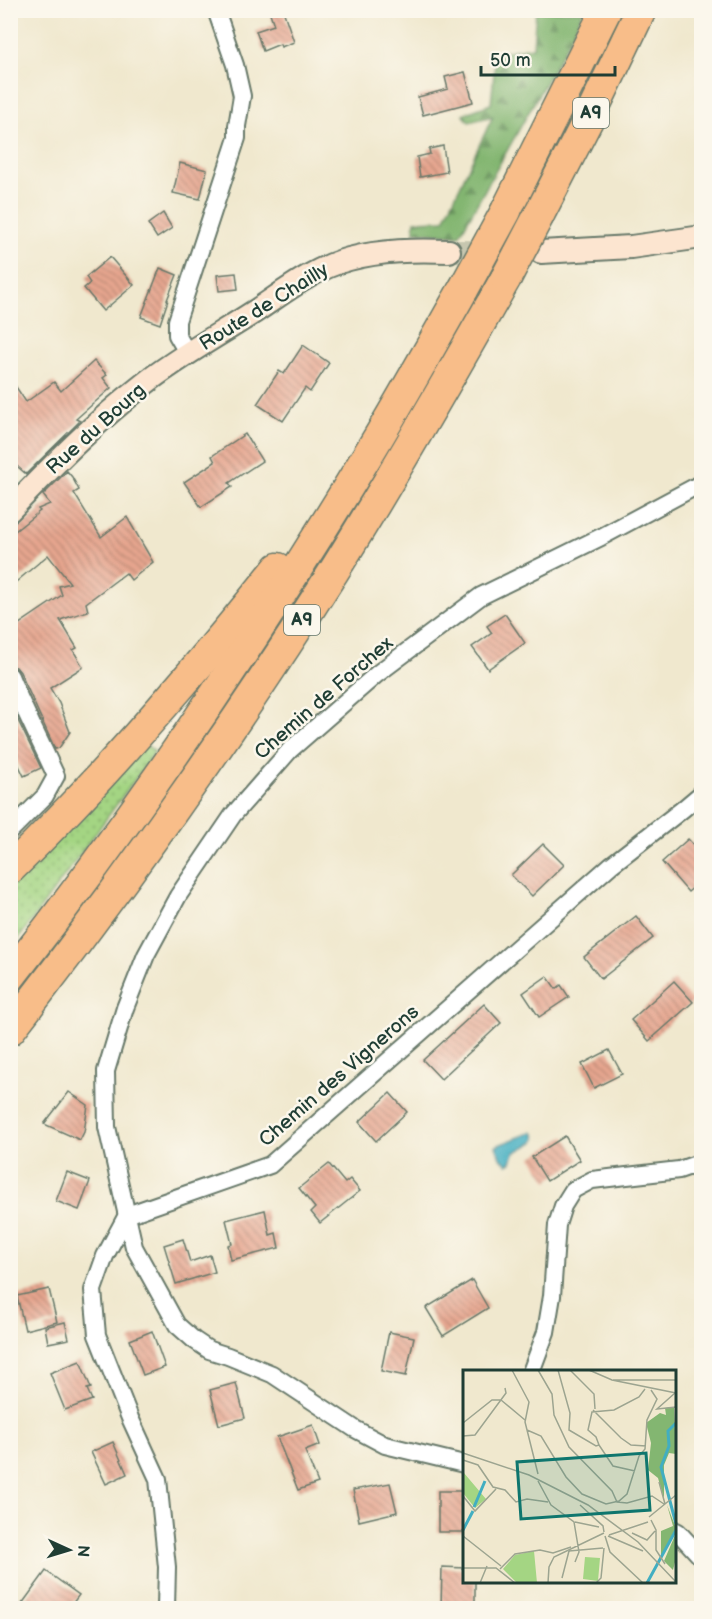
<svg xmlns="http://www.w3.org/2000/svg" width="712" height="1619" font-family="'Balsamiq Sans',sans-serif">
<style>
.grass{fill:url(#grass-dots);stroke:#62895c;stroke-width:1.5}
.forest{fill:url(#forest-firs);stroke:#517a52;stroke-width:1.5}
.water{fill:#42aec1;stroke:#30767a;stroke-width:1.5}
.building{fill:url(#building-back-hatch)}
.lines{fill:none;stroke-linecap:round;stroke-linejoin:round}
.secondary-tunnel{stroke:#c6c6af;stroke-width:22;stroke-dasharray:22 11;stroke-linecap:butt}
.street-casing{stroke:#68796a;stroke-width:20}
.secondary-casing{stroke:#68796a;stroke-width:26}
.highway-casing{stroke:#68796a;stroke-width:33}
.street{stroke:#fff;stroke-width:16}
.secondary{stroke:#fce5d0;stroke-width:22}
.highway{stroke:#f8bd89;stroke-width:30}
.highway-bridge-casing{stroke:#68796a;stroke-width:33;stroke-linecap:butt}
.highway-bridge{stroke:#f8bd89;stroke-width:30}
.labels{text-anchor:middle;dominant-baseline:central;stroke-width:5;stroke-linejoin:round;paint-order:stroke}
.shield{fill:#fbf7ec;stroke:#61756b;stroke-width:1.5}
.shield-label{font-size:18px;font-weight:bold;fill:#1f3d34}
.street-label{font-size:20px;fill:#1f3d34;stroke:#fbf7ec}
.inset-river{fill:none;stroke:#42aec1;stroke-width:3}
.inset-road{fill:none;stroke:#9ca490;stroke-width:1.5}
.view{fill:#0f766e;fill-opacity:0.15;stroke:#0f766e;stroke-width:3}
.inset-edge{fill:none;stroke:#1f3d34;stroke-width:3}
</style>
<defs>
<pattern id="grass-dots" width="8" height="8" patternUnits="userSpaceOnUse" patternTransform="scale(1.5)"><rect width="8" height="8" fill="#a4d583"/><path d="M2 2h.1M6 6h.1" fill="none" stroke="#85ae6c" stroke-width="1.8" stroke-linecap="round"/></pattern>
<pattern id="forest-firs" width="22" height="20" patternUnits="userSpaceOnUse" patternTransform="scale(1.5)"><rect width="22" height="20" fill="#83b671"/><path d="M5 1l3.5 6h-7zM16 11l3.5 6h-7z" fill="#6b955e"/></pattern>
<pattern id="building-back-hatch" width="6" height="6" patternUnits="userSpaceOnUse" patternTransform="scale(1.5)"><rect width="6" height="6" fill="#e6a58e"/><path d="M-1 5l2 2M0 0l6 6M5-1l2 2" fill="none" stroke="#ba8875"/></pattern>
</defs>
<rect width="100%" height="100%" fill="#fbf7ec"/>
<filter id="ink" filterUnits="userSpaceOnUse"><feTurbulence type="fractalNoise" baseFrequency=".0167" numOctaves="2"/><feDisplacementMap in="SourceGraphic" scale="12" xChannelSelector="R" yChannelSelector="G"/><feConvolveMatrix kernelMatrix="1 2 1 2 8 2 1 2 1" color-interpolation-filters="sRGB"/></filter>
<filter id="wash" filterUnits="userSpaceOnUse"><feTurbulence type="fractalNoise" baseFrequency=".008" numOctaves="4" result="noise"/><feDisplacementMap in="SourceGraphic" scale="24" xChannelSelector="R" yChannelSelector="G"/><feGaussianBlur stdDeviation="1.35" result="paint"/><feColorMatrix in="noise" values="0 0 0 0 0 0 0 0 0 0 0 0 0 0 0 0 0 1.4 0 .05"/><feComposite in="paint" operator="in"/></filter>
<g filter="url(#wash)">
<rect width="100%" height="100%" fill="#f0e8ce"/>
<path class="grass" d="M144,743L155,752L11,949V882Z"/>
<path class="forest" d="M536,11H583L570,39L459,236L414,231L415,221L444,220L493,116L469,122L463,114L491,104L496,53L533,47Z"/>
<path class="water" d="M532,1132L535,1134L536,1139L534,1142L514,1153L511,1162L507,1164L500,1157L496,1146Z"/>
<g id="blocks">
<g class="building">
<path d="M269,10H283L294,42L281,47L280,44L263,51L256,31L274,25Z"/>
<path d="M465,72L473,102L423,115L418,97L448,89L445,77Z"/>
<path d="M443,146L447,172L420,177L417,157L430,154L429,149Z"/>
<path d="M180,163L207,170L200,199L173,193Z"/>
<path d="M163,213L172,228L157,238L148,224Z"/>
<path d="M110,257L134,285L103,311L84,288L90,283L86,277Z"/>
<path d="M160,268L177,275L167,300H168L160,324L141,317Z"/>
<path d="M236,273L238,289L219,291L217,275Z"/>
<path d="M303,345L329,363L310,392L305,388L283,421L257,404L279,371L284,374Z"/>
<path d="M94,361L107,375L103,378L111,388L76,419L80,421L26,474L10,460V378L26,402L54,382L61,391Z"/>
<path d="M245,434L262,461L229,483L232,487L201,507L184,482L215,462L212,456Z"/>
<path d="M67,471L72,477L79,490L74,493L101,537L127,517L153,562L131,580L126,573L86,603L88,611L60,620L77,648L73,650L83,667L50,688L59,703L70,732L59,748L55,749L20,672L16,667L10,666V615L19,624L62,595L59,586L70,583L48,555L10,587V535L40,511L38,509L50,504L43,495Z"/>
<path d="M505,614L525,643L488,669L472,647L492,633L487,626Z"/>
<path d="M10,704L41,768L24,776L10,747Z"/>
<path d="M688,839L702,854V880L688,892L662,862Z"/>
<path d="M543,844L564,865L532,896L511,875Z"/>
<path d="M636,916L653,938L601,979L584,957Z"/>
<path d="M547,976L556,989L561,985L569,997L539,1017L523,993Z"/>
<path d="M674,981L693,1002L649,1041L631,1020Z"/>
<path d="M484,1004L501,1023L441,1079L423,1060Z"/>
<path d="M609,1050L622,1074L594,1088L582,1064Z"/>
<path d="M69,1092L88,1105L84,1132L80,1140L44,1124Z"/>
<path d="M390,1093L407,1112L376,1141L359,1122Z"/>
<path d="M565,1136L580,1160L547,1181L532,1157Z"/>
<path d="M329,1164L345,1183L350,1179L360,1191L320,1223L311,1212L315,1208L299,1188Z"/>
<path d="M67,1172L90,1181L79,1210L56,1201Z"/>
<path d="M265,1210L270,1235L276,1233L279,1248L231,1260L228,1245L232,1244L226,1220Z"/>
<path d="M183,1239L190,1262L210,1255L215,1272L176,1284L164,1245Z"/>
<path d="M472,1280L488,1308L443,1336L426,1308Z"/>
<path d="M49,1289L57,1322L25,1330L17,1296Z"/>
<path d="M65,1322L69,1339L48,1343L45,1327Z"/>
<path d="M152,1331L165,1367L143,1375L130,1340Z"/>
<path d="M389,1332L414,1337L406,1376L381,1371Z"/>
<path d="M80,1361L91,1388L87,1389L92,1400L65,1410L50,1373Z"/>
<path d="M236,1383L245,1418L219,1425L210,1390Z"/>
<path d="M313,1425L320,1445L305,1451L318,1483L298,1490L277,1437Z"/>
<path d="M113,1442L127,1474L106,1484L91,1452Z"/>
<path d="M390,1483L397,1512L359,1521L353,1490Z"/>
<rect x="438" y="1491" width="27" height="41"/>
<path d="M442,1567L465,1568V1581H475V1608H441Z"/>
<path d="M46,1571L79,1595L69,1608H19Z"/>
</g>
</g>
</g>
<g filter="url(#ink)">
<use href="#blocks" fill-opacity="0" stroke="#68796a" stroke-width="1.5"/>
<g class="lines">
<path class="secondary-tunnel" d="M449,251L534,252"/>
<g class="street-casing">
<g id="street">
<path d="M188,354L177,335V321L237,138V126L242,96L235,65L216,10"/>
<path d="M10,676C24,710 41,743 56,776L45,796L10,831"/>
<path d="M531,1372L546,1332L552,1296L557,1225L563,1206L573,1190L592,1180L679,1170L702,1162"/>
<path d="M464,1464L385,1445L355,1429L272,1374L228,1356L209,1350L194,1340L177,1325L134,1247L107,1127L106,1071L125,1008L146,955L178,896L233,815L290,750L377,674L481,596L601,537L702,483"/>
<path d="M674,1530L678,1532L702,1558"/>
<path d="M166,1608L167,1567L158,1479L130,1418L97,1335L93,1290L105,1256L127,1215L270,1165L611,865L683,809L702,793"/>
</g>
</g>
<g class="secondary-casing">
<g id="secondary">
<path d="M541,252L631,247L702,237"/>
<path d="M10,510C52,466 95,422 143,385C177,358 217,336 254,312C283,293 314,268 349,259C382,250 415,250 449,251"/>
</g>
</g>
<g class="highway-casing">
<g id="highway">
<path d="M506,211L606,10"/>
<path d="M539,215L594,108L641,10"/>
<path d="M10,869C107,775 194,673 278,568"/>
<path d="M10,977C139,813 256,639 364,461C399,404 431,346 464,288"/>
<path d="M10,1030C125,882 234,729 334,571C394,475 450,377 506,278"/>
</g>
</g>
<use href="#street" class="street"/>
<use href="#secondary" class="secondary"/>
<use href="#highway" class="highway"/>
<g class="highway-bridge-casing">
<g id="highway-bridge">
<path d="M506,278L539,215"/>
<path d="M464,288L506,211"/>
</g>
</g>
<use href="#highway-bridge" class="highway-bridge"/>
</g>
</g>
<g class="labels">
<g class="shield">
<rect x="573" y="98" width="36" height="30" rx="4.5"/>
<rect x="284" y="605" width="36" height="30" rx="4.5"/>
</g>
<g class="shield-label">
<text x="591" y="113">A9</text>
<text x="302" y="620">A9</text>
</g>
<g class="street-label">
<text transform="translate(264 307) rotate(-32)">Route de Chailly</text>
<text transform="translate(96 429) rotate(-42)">Rue du Bourg</text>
<text transform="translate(324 698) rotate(-41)">Chemin de Forchex</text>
<text transform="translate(339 1076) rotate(-41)">Chemin des Vignerons</text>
</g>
</g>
<g transform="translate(463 1370)">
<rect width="213" height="213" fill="#f0e8ce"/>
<path d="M211,37L213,84L206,83L201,95V129L195,108L185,100L188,73L183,53L197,43L203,45L202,38ZM204,135L213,158L198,186V161L210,156ZM213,163V188L210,200L201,191Z" fill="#83b671"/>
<path d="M1,103L23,129L12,138L0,123ZM71,181L74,213H54L40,199L52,185ZM122,187L137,188L135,211L120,209Z" fill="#a4d583"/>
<path class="inset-river" d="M213,53L205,61L206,76L198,97L213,154M11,137L22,111M0,160L10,141M184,213L213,160"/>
<path class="inset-road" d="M49,0L66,32L62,52L75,104M75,0L89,24L91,45L106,77L149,121L154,132L164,133L189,126L201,134M95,0L107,43L106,60L133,76L136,75L133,67L125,60L129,42L151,40L176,27L182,19M107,0L131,24L132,39M126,0L149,10L213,23M150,10H213M212,23L194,39L213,37M38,30L62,50M130,40L158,68L168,75L183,76M0,53L29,30H38M64,60L78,66L103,107L119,124L143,134L156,131L164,124L176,86L182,79L184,50L194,29L188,20M0,66L12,65L43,23L42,18M136,75L150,96L172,101M0,83L66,105L125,135L175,172L213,212M0,90L15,95L30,117L42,120L53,132L64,129L85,132M75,111L88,135L111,152L116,182L112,192M196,112L202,134M0,126L12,141L33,119M117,135L140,156L141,162M186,147L213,125M188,150L193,160V180L202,194M112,152L136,157M169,163L184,170L192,161M146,165L185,152M0,166L38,196M142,166L147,182L180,213M145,166L180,181M106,181L140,178M0,198H33L52,213M37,199L52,184L77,180L90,183L108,177M99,208L106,181M17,213L24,196M85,213L86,197L91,187L141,163M120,213H133L138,208L141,178"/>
<path class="view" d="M183,83L187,140L58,149L54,92Z"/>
<rect width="213" height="213" class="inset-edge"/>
</g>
<rect width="712" height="1619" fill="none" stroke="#fbf7ec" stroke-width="36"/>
<g transform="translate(69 1550) rotate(94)" stroke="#fbf7ec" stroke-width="4.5" paint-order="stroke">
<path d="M0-4.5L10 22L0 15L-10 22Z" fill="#1f3d34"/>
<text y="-9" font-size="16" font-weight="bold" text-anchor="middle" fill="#1f3d34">N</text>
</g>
<path d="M481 66v9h134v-9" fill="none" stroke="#1f3d34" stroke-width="3"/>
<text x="490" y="66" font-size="18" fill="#1f3d34" stroke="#fbf7ec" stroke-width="4.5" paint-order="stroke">50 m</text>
</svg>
